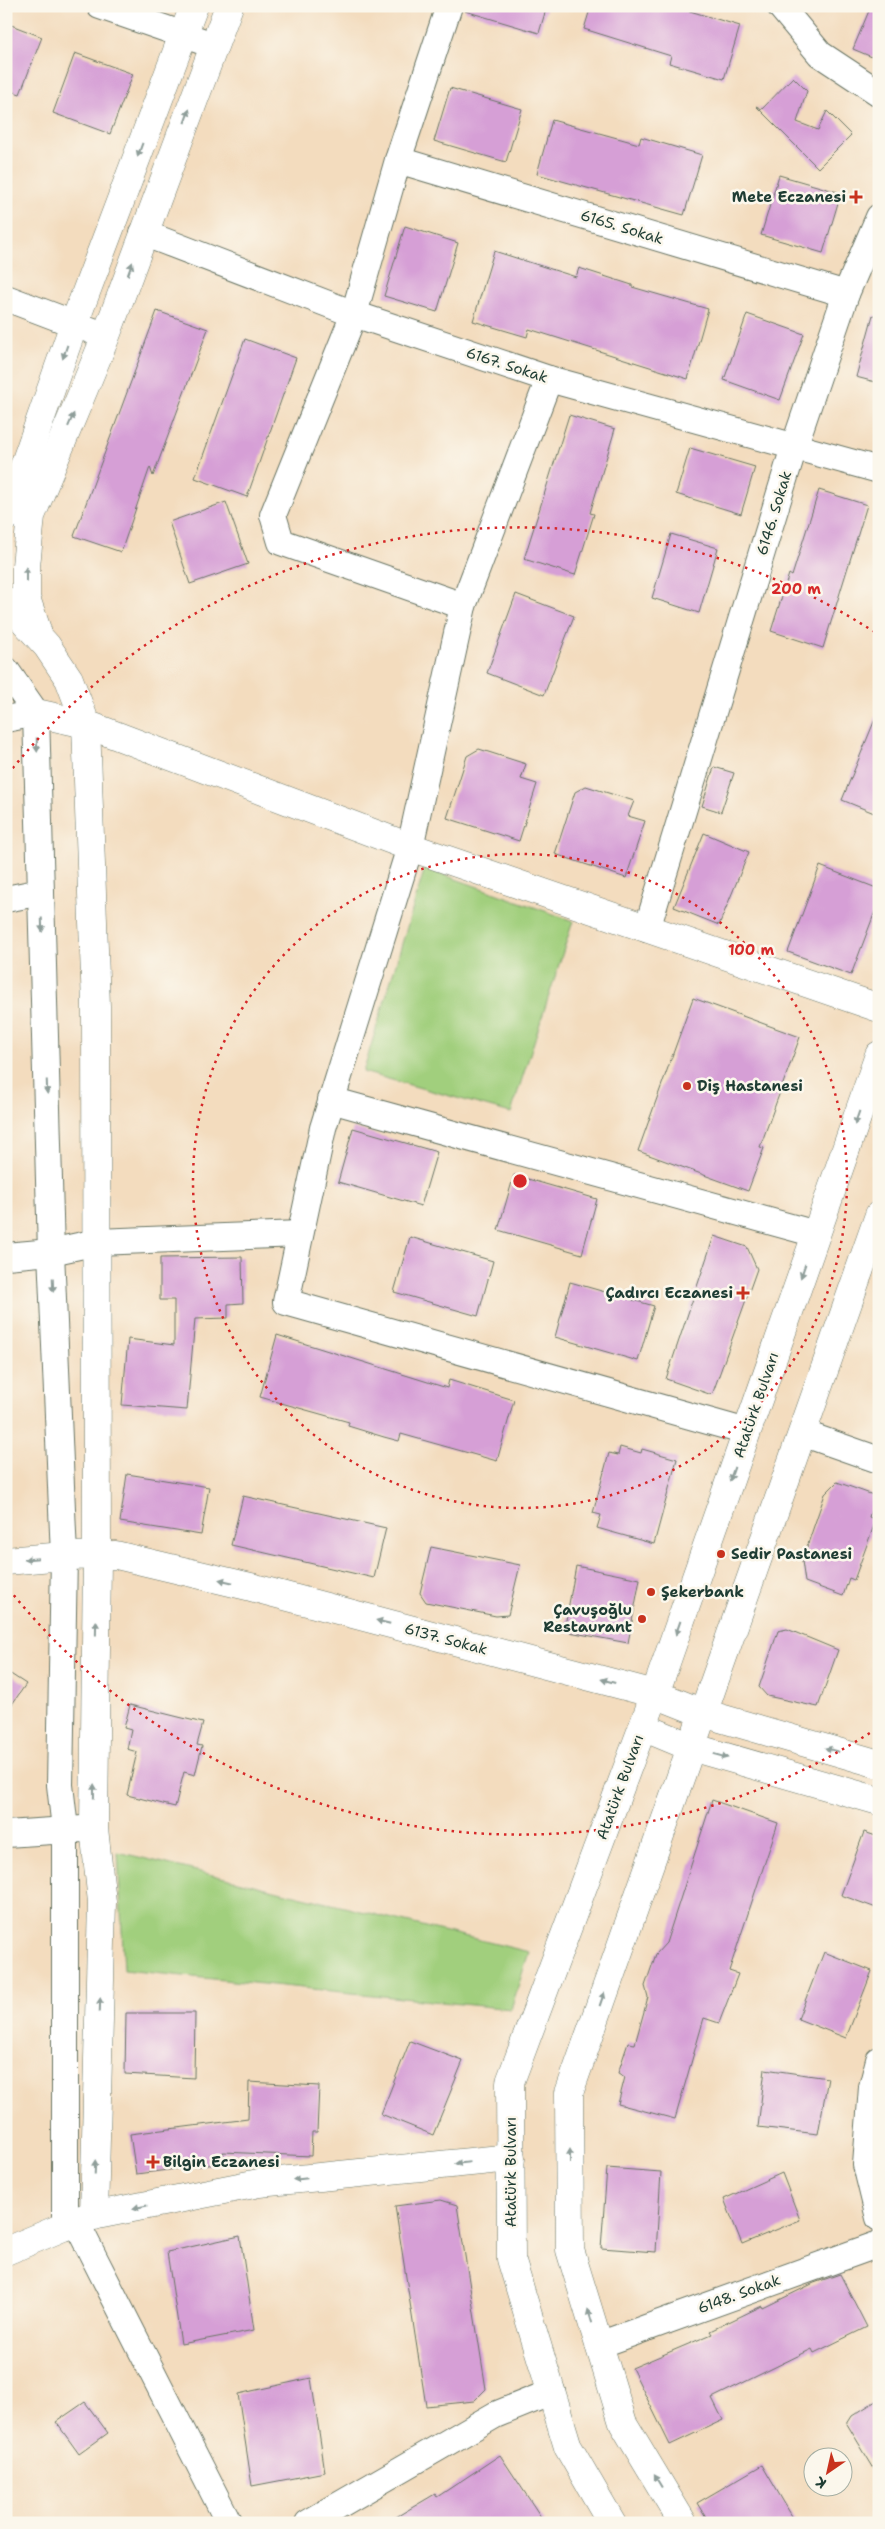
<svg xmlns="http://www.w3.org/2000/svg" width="885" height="2529" font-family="'Shantell Sans',sans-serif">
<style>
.green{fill:#a1cf7d;stroke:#608658}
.building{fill:#d69fd6}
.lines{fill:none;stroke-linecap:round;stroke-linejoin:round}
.minor-casing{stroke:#697564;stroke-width:28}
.tertiary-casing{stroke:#697564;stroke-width:29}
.secondary-casing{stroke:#697564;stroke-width:29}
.minor{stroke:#fff;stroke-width:26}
.tertiary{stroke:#fff;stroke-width:28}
.secondary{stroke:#fff;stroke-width:28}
.oneway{fill:#8f9e9a}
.ring{fill:none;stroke:#d62828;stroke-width:2.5;stroke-dasharray:2.5 5}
.poi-dot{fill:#c8321e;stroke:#fbf7ec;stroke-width:2}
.labels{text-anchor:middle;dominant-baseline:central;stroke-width:5;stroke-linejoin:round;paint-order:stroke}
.poi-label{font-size:15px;font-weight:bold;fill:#1f3d34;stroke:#fbf7ec;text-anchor:start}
.street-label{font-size:15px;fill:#1f3d34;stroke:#fbf7ec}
.centre{fill:#d62828;stroke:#fbf7ec;stroke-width:2.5}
.ring-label{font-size:15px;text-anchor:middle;font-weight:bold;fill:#d62828;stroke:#fbf7ec;stroke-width:5;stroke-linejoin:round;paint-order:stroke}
</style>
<rect width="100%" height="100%" fill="#fbf7ec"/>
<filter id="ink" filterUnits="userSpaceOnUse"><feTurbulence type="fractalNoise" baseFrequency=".02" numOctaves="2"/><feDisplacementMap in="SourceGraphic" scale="10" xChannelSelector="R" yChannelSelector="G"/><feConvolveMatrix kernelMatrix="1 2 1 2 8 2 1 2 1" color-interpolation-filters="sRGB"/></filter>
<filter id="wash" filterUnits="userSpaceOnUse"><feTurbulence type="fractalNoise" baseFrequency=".0096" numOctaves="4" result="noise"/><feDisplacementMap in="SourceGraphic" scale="20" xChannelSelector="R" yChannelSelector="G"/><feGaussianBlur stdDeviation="1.12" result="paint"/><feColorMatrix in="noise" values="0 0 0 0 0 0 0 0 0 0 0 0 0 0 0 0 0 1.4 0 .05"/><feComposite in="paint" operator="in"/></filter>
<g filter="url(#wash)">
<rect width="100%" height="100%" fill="#f3dcbe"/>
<g class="green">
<path d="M425,868L573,921L511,1113L363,1072Z"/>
<path d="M118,1852L529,1952L511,2009L124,1970Z"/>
</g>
<g id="blocks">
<g class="building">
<path d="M466,6H547L539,33L465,11Z"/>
<path d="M591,6H673L740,26L724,79L669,63L671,56L584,29Z"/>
<path d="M871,6H879V60L853,49Z"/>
<path d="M6,23L42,37L20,94L6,89Z"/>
<path d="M75,53L133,74L110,134L53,113Z"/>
<path d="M793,77L807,91L797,122L818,130L827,111L851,135L818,168L756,106L762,109Z"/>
<path d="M450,88L522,109L506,162L434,141Z"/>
<path d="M552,120L639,144L641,137L702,155L684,215L537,174Z"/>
<path d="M779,175L841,193L823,253L761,235Z"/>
<path d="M405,226L458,243L437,312L384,296Z"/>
<path d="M494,251L576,277L579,268L632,285V287L708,309L688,379L529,329L527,337L473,321Z"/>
<path d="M157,311L208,329L153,476L150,467L121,552L74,536Z"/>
<path d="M747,314L804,334L780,400L724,380Z"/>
<path d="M873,315L879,316V383L856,377Z"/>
<path d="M245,339L296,358L247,497L195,478Z"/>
<path d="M569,415L615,429L590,513L594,514L575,575L524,559Z"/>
<path d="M690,448L755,467L741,514L676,494Z"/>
<path d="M819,490L867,505L823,648L771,631L789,574L792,576Z"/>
<path d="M226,502L248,564L190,584L169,522Z"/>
<path d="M671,534L718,548L699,613L652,598Z"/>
<path d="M516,594L574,616L544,695L487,673Z"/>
<path d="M878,712H879V815L842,800Z"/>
<path d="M479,749L526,764L521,779L537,784L519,841L447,818L467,756Z"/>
<path d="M714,767L734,773L721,812L702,806Z"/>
<path d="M586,786L634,801L628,816L645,821L626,878L555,854L575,792Z"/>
<path d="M704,833L749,852L719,925L674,907Z"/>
<path d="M820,866L879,889V901L851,975L788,952Z"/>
<path d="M693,998L800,1037L760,1147L764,1148L748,1191L638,1151Z"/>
<path d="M353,1128L437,1152L421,1206L338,1182Z"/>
<path d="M514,1175L597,1199L582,1254L498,1230Z"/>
<path d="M714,1236L747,1247L757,1269L712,1395L666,1379Z"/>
<path d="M410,1237L493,1261L478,1316L394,1292Z"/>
<path d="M242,1257L243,1303L228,1304V1318L195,1319L187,1410L122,1405L128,1339L174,1345V1300H160V1258Z"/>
<path d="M570,1282L654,1306L638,1361L555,1337Z"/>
<path d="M277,1335L447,1388L449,1380L514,1400L497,1461L401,1434L399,1441L384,1437L348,1426L349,1422L260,1397Z"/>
<path d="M620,1447L641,1453L642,1449L677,1459L654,1544L597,1528L601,1515L593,1513L609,1453L618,1455Z"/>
<path d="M127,1474L209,1487L201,1535L120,1522Z"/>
<path d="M837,1482L876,1496L869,1517L876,1520L854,1580L849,1578L843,1596L805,1582L802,1561L825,1494Z"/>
<path d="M243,1496L386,1528L374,1578L231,1545Z"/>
<path d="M431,1547L520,1565L508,1615L496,1616L426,1602L420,1593Z"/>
<path d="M576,1566L640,1579L628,1643L564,1631Z"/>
<path d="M787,1629L838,1650L818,1707L767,1696L759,1687L778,1631Z"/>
<path d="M6,1671L26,1684L6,1713Z"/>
<path d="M130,1705L203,1723L197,1745L202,1746L195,1775L184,1772L175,1807L127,1795L137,1752L127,1749L131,1730L124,1728Z"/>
<path d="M712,1800L778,1823L729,1971L738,1974L719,2023L704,2018L675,2119L618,2104L625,2077L618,2073L628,2043L635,2044L648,1997L645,1986L656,1954L666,1943Z"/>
<path d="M864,1832L879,1837V1909L841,1895Z"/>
<path d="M824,1952L872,1971L846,2038L798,2019Z"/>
<path d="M126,2013H195L194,2078L125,2074Z"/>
<path d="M410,2041L463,2061L433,2135L381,2114Z"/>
<path d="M765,2069L828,2078L818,2134L758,2127Z"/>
<path d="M249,2082L319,2086L317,2132H312L311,2156L223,2152L224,2163L136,2174L130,2134L248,2119Z"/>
<path d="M607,2168L661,2172L656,2252L601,2248Z"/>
<path d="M782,2173L800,2220L742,2244L724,2199Z"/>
<path d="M441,2200L457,2205L486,2389L474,2401L426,2406L395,2206Z"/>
<path d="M240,2236L254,2330L181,2344L167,2252Z"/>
<path d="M840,2274L867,2327L814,2353L812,2349L712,2398L723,2420L670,2445L632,2368L712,2334L710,2331L762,2306L763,2308L814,2283Z"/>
<path d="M311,2378L325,2472L252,2486L238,2394Z"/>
<path d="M879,2399V2477L847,2424L852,2416Z"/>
<path d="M85,2402L108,2433L79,2454L56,2422Z"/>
<path d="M500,2455L545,2523H386L435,2494L437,2497Z"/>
<path d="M762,2465L796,2523H709L697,2503Z"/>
</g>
</g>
</g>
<g filter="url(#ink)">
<use href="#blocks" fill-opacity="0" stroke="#697564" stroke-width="1"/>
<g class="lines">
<g class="minor-casing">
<g id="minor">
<path d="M100,6L213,45"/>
<path d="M449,6L398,160L354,314L273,515L281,542L463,606"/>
<path d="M780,6L820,54L879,93"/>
<path d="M398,160L846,294"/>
<path d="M143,233L354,314L549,379L879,470"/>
<path d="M6,298L106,336"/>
<path d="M549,379L463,606L410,847L323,1128L286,1302L747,1432"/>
<path d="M6,670L36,713L51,1252L64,1556L60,1785L65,1829V2227"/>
<path d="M6,719L36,713"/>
<path d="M6,899L41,892"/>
<path d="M647,929L794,447L846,294L879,217"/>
<path d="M331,1100L816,1234"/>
<path d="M6,1256L51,1252L97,1242L300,1234"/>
<path d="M802,1433L879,1460"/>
<path d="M6,1834L83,1829"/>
<path d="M879,2060L872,2087L866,2165L879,2218"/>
<path d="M76,2222L229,2523"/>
<path d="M599,2345L879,2244"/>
<path d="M308,2523L495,2415L552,2392"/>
</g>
</g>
<g class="tertiary-casing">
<g id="tertiary">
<path d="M6,517L74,324L194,6"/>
<path d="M6,601L47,646L69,679L86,724L96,1006L97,1556L94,1828L102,1902L94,2216"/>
<path d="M37,630L26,598V566L31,516L106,336L229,6"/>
<path d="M36,713L86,724L410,847L879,1008"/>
<path d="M6,1561L64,1556L116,1555L251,1587L655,1694L703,1713L879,1764"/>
<path d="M643,1727L691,1747L879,1801"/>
<path d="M6,2251L87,2217L259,2183L511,2158"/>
</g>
</g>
<g class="secondary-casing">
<g id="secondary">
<path d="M612,2523L568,2447L511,2259L510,2082L655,1694L879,1055"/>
<path d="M683,2523L623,2423L570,2250L569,2093L879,1215"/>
</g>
</g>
<use href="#minor" class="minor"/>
<use href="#tertiary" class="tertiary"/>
<use href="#secondary" class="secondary"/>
</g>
<defs><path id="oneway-solid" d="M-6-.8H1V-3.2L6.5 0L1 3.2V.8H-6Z" transform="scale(1.25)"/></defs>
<g class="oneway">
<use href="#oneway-solid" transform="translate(187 116) rotate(-70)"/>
<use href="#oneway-solid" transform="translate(140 150) rotate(110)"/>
<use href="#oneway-solid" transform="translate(130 269) rotate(-70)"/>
<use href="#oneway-solid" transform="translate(65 352) rotate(109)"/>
<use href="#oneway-solid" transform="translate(71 420) rotate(-67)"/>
<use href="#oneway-solid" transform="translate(26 574) rotate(-90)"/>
<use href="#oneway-solid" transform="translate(37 745) rotate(88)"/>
<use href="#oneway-solid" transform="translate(42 925) rotate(88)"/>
<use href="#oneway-solid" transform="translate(47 1087) rotate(88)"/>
<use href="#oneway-solid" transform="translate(857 1118) rotate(109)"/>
<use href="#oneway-solid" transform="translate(803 1271) rotate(109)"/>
<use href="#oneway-solid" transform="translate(53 1285) rotate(88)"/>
<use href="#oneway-solid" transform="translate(732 1474) rotate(109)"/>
<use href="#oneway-solid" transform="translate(31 1559) rotate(175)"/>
<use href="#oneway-solid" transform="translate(226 1581) rotate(-167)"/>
<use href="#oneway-solid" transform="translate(383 1622) rotate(-166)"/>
<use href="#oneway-solid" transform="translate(96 1628) rotate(-89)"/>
<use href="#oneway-solid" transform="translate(678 1628) rotate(109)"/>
<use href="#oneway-solid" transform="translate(608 1681) rotate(-165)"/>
<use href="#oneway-solid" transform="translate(832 1750) rotate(-164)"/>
<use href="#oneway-solid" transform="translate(721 1756) rotate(16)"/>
<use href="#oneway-solid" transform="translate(94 1791) rotate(-89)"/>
<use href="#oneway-solid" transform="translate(602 1999) rotate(-71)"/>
<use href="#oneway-solid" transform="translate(100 2005) rotate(-88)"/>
<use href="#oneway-solid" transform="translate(570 2156) rotate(-90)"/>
<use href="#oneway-solid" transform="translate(462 2163) rotate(174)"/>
<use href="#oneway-solid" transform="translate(95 2167) rotate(-88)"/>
<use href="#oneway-solid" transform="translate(300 2179) rotate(174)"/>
<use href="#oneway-solid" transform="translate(140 2207) rotate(169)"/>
<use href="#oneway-solid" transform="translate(590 2316) rotate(-107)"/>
<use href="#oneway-solid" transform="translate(658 2481) rotate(-121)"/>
</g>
</g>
<g class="ring">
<circle cx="520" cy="1181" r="327"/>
<path d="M876 1729A654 654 0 0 1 8 1588M8 774A654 654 0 0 1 876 633"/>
</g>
<g class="poi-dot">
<path d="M853.5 189.5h5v5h5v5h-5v5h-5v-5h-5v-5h5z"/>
<circle cx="687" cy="1086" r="5"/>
<path d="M740.5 1285.5h5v5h5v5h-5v5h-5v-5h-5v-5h5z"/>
<circle cx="721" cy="1554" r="5"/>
<circle cx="651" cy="1592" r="5"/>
<circle cx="642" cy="1619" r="5"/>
<path d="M150.5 2154.5h5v5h5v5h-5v5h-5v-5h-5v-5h5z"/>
</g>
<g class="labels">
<g class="poi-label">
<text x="846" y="197" text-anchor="end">Mete Eczanesi</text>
<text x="697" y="1086">Diş Hastanesi</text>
<text x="733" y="1293" text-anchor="end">Çadırcı Eczanesi</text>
<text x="731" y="1554">Sedir Pastanesi</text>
<text x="661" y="1592">Şekerbank</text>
<text x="632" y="1610" text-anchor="end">Çavuşoğlu<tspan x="632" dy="17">Restaurant</tspan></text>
<text x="163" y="2162">Bilgin Eczanesi</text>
</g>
<g class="street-label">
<text transform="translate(622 227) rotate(17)">6165. Sokak</text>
<text transform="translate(507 365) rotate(18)">6167. Sokak</text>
<text transform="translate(774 513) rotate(-73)">6146. Sokak</text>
<text transform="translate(756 1405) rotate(-71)">Atatürk Bulvarı</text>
<text transform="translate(446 1639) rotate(15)">6137. Sokak</text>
<text transform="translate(620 1787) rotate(-70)">Atatürk Bulvarı</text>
<text transform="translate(511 2172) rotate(-90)">Atatürk Bulvarı</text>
<text transform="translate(739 2294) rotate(-20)">6148. Sokak</text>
</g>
</g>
<circle cx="520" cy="1181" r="8" class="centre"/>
<g class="ring-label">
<text x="796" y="594">200 m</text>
<text x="751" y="955">100 m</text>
</g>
<rect width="885" height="2529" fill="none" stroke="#fbf7ec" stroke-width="25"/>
<g transform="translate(828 2472) rotate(214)"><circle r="24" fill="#fbf7ec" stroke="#a3ada2"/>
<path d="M0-4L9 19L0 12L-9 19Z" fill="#c8321e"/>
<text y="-8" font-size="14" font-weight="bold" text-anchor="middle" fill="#1f3d34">K</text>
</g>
</svg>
